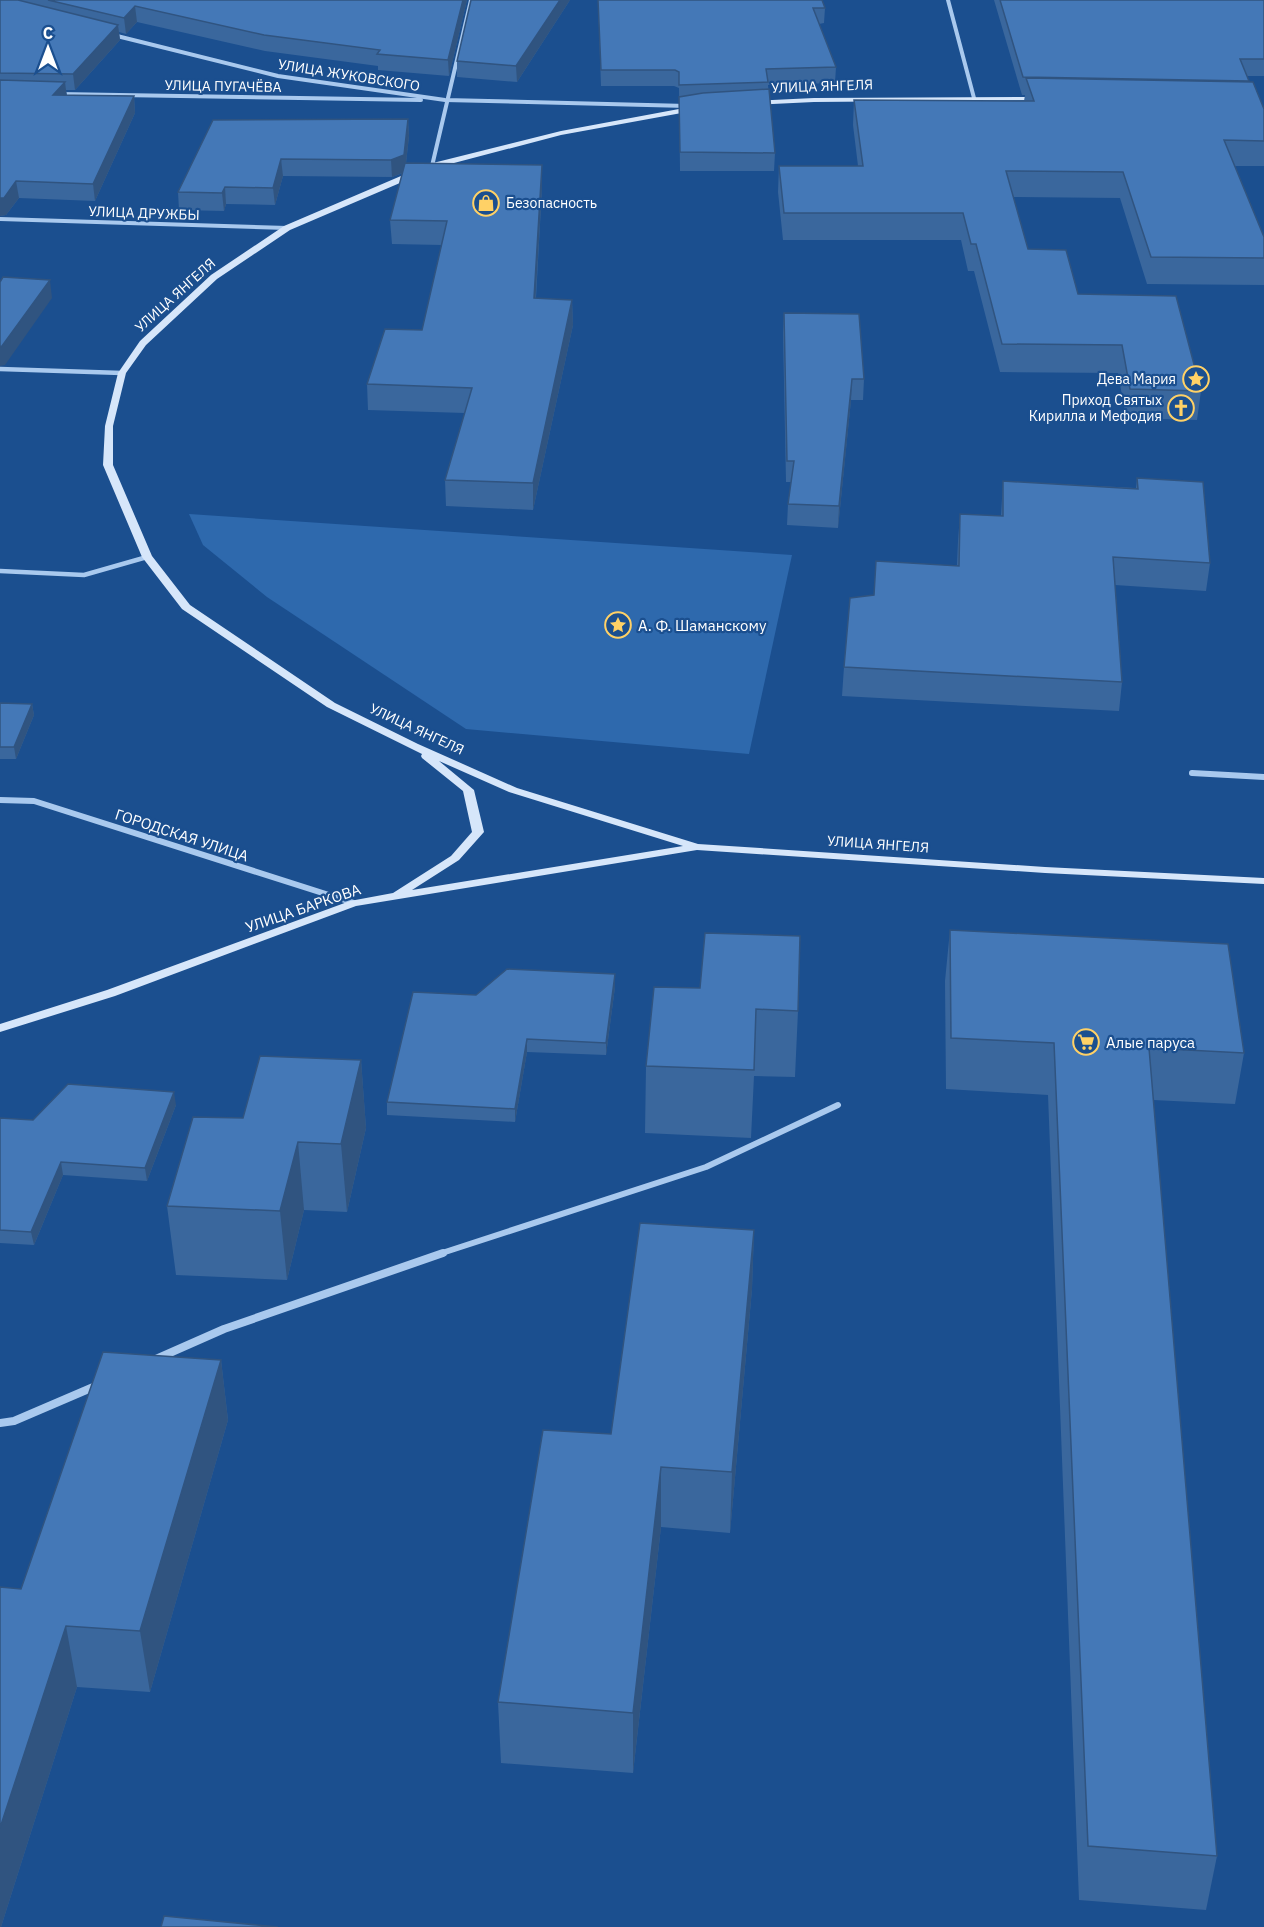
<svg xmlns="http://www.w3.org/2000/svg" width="1264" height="1927" font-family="'IBM Plex Sans',sans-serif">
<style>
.green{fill:#2e69ad}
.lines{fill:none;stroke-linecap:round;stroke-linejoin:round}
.street-far3{stroke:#a9c9ee;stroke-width:4}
.street-far2{stroke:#a9c9ee;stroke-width:4.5}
.street-far1{stroke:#a9c9ee;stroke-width:6}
.street{stroke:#a9c9ee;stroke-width:8}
.secondary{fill:#d6e6fa;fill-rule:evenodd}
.wall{fill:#3a679d}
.shaded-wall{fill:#305480}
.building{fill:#4478b7;stroke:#305480;stroke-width:1.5}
.labels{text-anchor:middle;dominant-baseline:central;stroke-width:4.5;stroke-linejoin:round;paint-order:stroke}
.far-street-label{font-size:14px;fill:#fff;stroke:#1b4f8f}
.far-poi-label{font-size:14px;fill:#fff;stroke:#1b4f8f;text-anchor:end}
.poi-label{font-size:15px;fill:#fff;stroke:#1b4f8f;text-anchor:start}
.street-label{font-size:15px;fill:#fff;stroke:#1b4f8f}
</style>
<rect width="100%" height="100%" fill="#1b4f8f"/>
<path class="green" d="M189,514L792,555L749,754L466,729L267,597L203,545Z"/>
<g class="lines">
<g class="street-far3">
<path d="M948,0L974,98"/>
<path d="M113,35L278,76L445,100L687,106"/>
<path d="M59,94L421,100"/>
<path d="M432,166L471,0"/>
<path d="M0,219L287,228"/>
</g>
<g class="street-far2">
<path d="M0,369L122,373"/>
<path d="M0,571L84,575L147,557"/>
</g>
<g class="street-far1">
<path d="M1192,773L1264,777"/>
<path d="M0,800L34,801L354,903"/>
<path d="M439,1254L706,1167L838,1105"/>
</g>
<g class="street">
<path d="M156,1359L224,1329L443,1253"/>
<path d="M0,1423L14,1421L98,1385"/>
</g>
<g class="secondary">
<path d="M1039,97L1043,99L1041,100L814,102L754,105L750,103L754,101L814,98Z"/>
<path d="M695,106L699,108L698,110L561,135L435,168L290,230L217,279L146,345L126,373L113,426V465L152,556L190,605L335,703L418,744L517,788L698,844L1045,867L1264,878V884L1045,873L697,850L356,906L115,996L0,1032V1024L107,990L350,901L393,893L451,856L472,832L463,791L422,758L421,756L422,754L327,707L182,609L142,557L103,465L105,426L118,373L140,341L211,275L284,226L429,164L561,131ZM439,761L509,792L683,846L412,890L459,860L484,832L474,790Z"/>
</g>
</g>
<g class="wall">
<path d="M0,0H467L449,76L378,70V66L265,51L137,22L126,34L119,32L120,40L75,90H66L67,95L134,96L135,113L95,201L19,198L6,215L0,216Z"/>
<path d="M570,0L517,82L457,77V61Z"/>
<path d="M598,0L825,8L824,23L819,24L836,67L835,83L768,85L775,153L774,171H680L679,88L674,86H601Z"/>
<path d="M994,0H1264V76H1247L1249,82L1264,109V166H1235L1264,237V285L1147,284L1120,198L1013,197L1028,249L1078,294L1201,391L1197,420L1126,418L1118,373L1000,372L974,271H968L961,240H783L778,192L779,166H858L853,125L854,100L1024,101L1025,95H1022Z"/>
<path d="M408,119L409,136L406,163L542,165V188L536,298L572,300L573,325L533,510L446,506L445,480L465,413L368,410L367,384L422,330L442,245L392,244L390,220L403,173L392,177L283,176L275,205L226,204L224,211L179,210L178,192Z"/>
<path d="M784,313L864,379L863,400H851L838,528L787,525L788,504L791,482H786L783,333Z"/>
<path d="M1137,478L1210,563L1206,591L1115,585L1122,682L1119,711L842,696L844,667L874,595L957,565L958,541L960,514L1001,516L1003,481L1136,488Z"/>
<path d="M0,703L32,704L34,715L16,759H0Z"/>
<path d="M950,930L1244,1053L1235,1104L1153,1100L1217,1856L1206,1910L1079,1900L1048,1095L946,1089L945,981Z"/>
<path d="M615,987L606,1055L527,1052L515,1122L387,1115V1102L476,995Z"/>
<path d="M654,987L798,1011L795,1077L754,1076L751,1138L645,1133L646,1066Z"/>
<path d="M361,1060L366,1128L347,1212L304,1210L287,1280L176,1275L167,1206L243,1118Z"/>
<path d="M176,1105L147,1181L63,1175L34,1245L0,1243V1118L33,1120Z"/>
<path d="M754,1230L752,1289L730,1533L661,1527L633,1773L501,1763L498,1702L611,1434Z"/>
<path d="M221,1360L228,1420L150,1692L77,1687L1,1927H0L21,1589Z"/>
</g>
<g class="shaded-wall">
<path d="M463,0H467L449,76L448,60Z"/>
<path d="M560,0H570L517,82L516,66Z"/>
<path d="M135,6L137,22L126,34L124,18Z"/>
<path d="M118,25L120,40L75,90L73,74Z"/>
<path d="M65,82L67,98L53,95Z"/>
<path d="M134,96L135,113L95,201L93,184Z"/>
<path d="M408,119L409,136L405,172L392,177L391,160Z"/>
<path d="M281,159L283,176L275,205L273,188Z"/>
<path d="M542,165V188L534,323V298Z"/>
<path d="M16,181L19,198L6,215L0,216V198Z"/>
<path d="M225,187L226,204L224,211L222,193Z"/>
<path d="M50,280L52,298L5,365L0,366V347Z"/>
<path d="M572,300L573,325L533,510V483Z"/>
<path d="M852,379L851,400L838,528L839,506Z"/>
<path d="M32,704L34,715L16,759L14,747Z"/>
<path d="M615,974V987L606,1055V1043Z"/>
<path d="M527,1039V1052L515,1122V1109Z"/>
<path d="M361,1060L366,1128L347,1212L341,1144Z"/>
<path d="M174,1092L176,1105L147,1181L145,1168Z"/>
<path d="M298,1142L304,1210L287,1280L280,1211Z"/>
<path d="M61,1162L63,1175L34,1245L31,1232Z"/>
<path d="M754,1230L752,1289L730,1533L732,1472Z"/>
<path d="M221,1360L228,1420L150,1692L140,1631Z"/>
<path d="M661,1467V1527L633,1773V1713Z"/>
<path d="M66,1626L77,1687L1,1927H0V1828Z"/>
</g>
<g class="building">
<path d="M0,0H18L118,25L73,74L0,73Z"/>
<path d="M48,0H463L448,60L377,54L380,50L264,35L135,6L124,18Z"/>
<path d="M471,0H560L516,66L457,61Z"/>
<path d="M598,0H822L825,8H813L836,67L766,69L768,82L679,85V72L675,70H601Z"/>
<path d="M1000,0H1264V59H1240L1249,81L1023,77Z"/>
<path d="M1026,78L1253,82L1264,109V141L1224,140L1264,237V258L1151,257L1123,172L1006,171L1028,249L1066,250L1078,294L1176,296L1201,391L1130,389L1122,345L1002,344L976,244H971L963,213H784L779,166H863L854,100L1034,101Z"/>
<path d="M0,80L65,82L53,95L134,96L93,184L16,181L4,198H0Z"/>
<path d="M769,89L775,153L680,152L679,97L703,93Z"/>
<path d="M408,119L404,155L391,160L281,159L273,188L225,187L222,193L178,192L213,120Z"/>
<path d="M405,163L542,165L534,298L572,300L533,483L445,480L472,388L367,384L385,329L422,330L447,221L390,220Z"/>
<path d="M3,277L50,280L2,346L0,347V282Z"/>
<path d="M784,313L859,314L864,379H852L839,506L788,504L794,461H787Z"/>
<path d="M1137,478L1203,482L1210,563L1113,557L1122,682L844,667L850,598L874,595L876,561L959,566L960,514L1003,516V481L1138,489Z"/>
<path d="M0,703L32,704L14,747H0Z"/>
<path d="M950,930L1228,944L1244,1053L1149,1048L1217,1856L1088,1846L1054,1043L951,1038Z"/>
<path d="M705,933L800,936L798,1011L756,1009L754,1070L646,1066L654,987L700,988Z"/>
<path d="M507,969L615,974L606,1043L527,1039L515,1109L387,1102L413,992L476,995Z"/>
<path d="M260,1056L361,1060L341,1144L298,1142L280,1211L167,1206L193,1117L243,1118Z"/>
<path d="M68,1084L174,1092L145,1168L61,1162L31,1232L0,1230V1118L33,1120Z"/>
<path d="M640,1223L754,1230L732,1472L661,1467L633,1713L498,1702L543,1430L611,1434Z"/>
<path d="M103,1352L221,1360L140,1631L66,1626L0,1828V1587L21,1589Z"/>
<path d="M164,1916L278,1927H161Z"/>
</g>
<defs>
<g id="shop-ring" transform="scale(1.35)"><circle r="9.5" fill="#1b4f8f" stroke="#ffd166" stroke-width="1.5"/><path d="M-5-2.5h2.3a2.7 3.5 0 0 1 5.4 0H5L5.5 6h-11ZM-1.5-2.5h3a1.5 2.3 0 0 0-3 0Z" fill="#ffd166"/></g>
<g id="sight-ring" transform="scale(1.35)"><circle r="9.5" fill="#1b4f8f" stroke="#ffd166" stroke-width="1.5"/><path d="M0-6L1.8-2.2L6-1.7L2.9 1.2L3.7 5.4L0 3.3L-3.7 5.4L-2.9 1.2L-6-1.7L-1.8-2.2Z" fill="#ffd166"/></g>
<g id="church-ring" transform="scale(1.35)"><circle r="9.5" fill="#1b4f8f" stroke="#ffd166" stroke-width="1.5"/><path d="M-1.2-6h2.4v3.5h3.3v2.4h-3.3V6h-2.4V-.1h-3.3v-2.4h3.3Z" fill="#ffd166"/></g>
<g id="supermarket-ring" transform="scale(1.35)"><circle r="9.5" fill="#1b4f8f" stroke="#ffd166" stroke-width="1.5"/><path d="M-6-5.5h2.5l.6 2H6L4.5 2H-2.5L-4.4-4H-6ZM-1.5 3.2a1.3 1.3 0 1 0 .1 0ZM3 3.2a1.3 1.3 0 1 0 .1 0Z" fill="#ffd166"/></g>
</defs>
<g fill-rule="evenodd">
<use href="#shop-ring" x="486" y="203"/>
<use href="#sight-ring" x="1196" y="379"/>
<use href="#church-ring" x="1181" y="408"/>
<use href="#sight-ring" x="618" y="625"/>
<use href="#supermarket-ring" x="1086" y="1042"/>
</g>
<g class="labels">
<g class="far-street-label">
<text transform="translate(349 75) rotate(9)">УЛИЦА ЖУКОВСКОГО</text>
<text transform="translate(223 86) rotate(1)">УЛИЦА ПУГАЧЁВА</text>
<text transform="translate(822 86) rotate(-2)">УЛИЦА ЯНГЕЛЯ</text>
<text transform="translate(144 213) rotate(2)">УЛИЦА ДРУЖБЫ</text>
<text transform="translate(175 295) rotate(-42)">УЛИЦА ЯНГЕЛЯ</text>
<text transform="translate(417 729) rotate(25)">УЛИЦА ЯНГЕЛЯ</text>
<text transform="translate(878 844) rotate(4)">УЛИЦА ЯНГЕЛЯ</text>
</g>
<g class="far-poi-label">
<text x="506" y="203" text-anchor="start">Безопасность</text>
<text x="1176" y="379">Дева Мария</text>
<text x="1162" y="400">Приход Святых<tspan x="1162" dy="16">Кирилла и Мефодия</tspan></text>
</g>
<g class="poi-label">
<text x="638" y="625">А. Ф. Шаманскому</text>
<text x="1106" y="1042">Алые паруса</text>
</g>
<g class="street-label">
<text transform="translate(182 835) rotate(18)">ГОРОДСКАЯ УЛИЦА</text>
<text transform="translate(303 908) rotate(-19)">УЛИЦА БАРКОВА</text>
</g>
</g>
<g transform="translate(48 48)" stroke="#1b4f8f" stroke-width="4.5" paint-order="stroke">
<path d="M0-4.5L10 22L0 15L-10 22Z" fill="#ffffff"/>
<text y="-9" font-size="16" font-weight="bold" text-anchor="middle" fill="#ffffff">С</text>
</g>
</svg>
